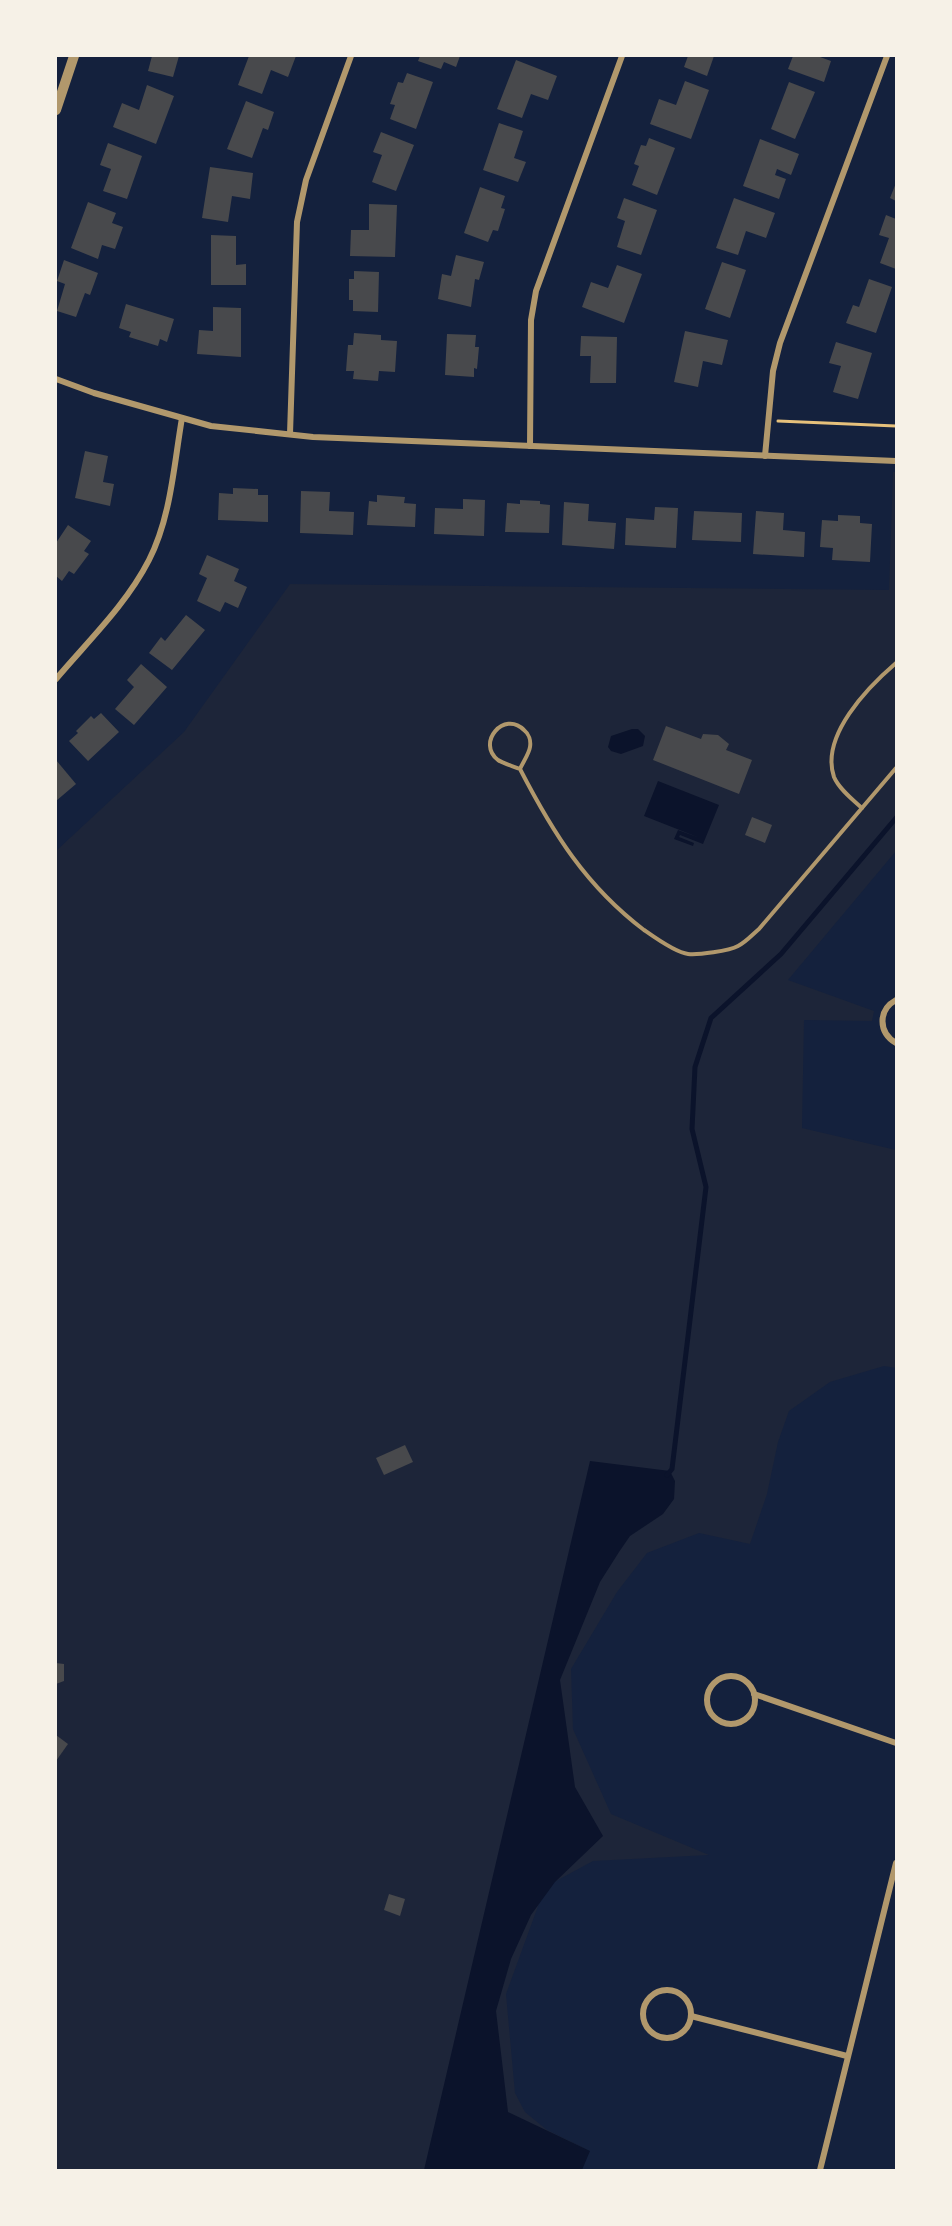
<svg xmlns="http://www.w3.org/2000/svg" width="952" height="2226" font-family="Spectral,serif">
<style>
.green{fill:#1d2539}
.water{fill:#0b132b}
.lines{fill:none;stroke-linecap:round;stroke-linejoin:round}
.stream{stroke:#0b132b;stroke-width:5}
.building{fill:#48494c}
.path{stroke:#e5c07b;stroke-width:3}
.service{stroke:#b1986c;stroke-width:4}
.minor{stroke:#b1986c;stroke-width:6}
.tertiary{stroke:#b1986c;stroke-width:10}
</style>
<rect width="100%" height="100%" fill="#14213d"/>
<path class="green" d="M893,472H896V851L788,980L874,1011L872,1021L804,1020L802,1128L896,1150V1368L884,1366L830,1382L789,1411L778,1442L767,1494L750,1544L699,1533L647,1553L617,1592L571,1669L573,1729L611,1814L709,1855L593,1861L545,1887L506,1994L515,2093L525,2112L547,2130L584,2148L580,2170H56V851L184,732L290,584L889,590Z"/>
<g class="water">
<path d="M632,729H638L645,736L643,746L621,754L611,751L608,747L611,736Z"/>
<path d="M658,781L719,805L703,844L680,835L679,837L694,843L693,846L674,839L678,830L700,838L644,816Z"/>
<path d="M590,1461L670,1471L675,1481L674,1499L663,1514L630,1536L619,1552L600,1582L560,1680L575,1787L603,1836L555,1882L531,1915L511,1959L496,2011L508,2112L590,2151L582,2170H424Z"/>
</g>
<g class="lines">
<path class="stream" d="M667,1475L672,1469L706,1187L692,1129L695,1067L711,1018L781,954L896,818"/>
</g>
<g class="building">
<path d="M152,56H179L173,77L148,71Z"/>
<path d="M249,56H296L288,77L271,70L262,94L238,85Z"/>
<path d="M420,56H460L456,67L444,62L441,69L418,61Z"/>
<path d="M688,56H714L707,76L684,67Z"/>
<path d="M793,56H820V57L831,61L824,82L788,69Z"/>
<path d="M516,60L557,76L548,100L531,94L522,118L497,109Z"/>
<path d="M407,73L433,82L416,129L390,119L395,105L390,104L398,82L403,83Z"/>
<path d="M685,81L709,90L691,139L650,124L659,99L676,105Z"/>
<path d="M789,82L815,92L795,139L771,129Z"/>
<path d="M147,85L174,96L156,144L113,127L122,103L139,110Z"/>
<path d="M246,101L274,112L268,130L263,128L252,158L227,149Z"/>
<path d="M499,123L523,131L514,158L526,162L518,182L483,170Z"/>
<path d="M381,132L414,145L396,191L372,182L382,155L373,152Z"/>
<path d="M649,138L675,148L657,195L632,185L639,166L634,164L641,145L646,146Z"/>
<path d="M760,139L799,154L791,175L777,169L775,175L786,179L779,199L743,186Z"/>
<path d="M108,143L142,156L127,199L103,191L111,169L100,165Z"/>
<path d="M210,167L253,173L250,199L232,196L228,222L202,218Z"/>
<path d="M896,183V201L890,198Z"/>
<path d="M480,187L505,196L501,208L505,209L498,231L493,230L488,242L464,233Z"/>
<path d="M624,198L657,210L641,255L617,247L625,221L617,218Z"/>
<path d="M734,198L775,213L766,238L746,231L738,255L716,248Z"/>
<path d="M88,202L116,213L112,223L123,227L115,249L102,245L98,259L71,248Z"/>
<path d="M369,204L397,205L395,257L350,256L351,230H369Z"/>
<path d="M886,215L896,219V269L880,263L889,238L879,235Z"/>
<path d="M211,235L236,236V265L246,264V285H211Z"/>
<path d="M456,255L484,262L479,280L475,279L471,307L438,299L442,274L451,276Z"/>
<path d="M64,260L98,273L90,295L85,293L76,317L57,311L65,284L57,281Z"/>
<path d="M722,262L746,270L730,318L705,309Z"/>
<path d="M617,265L642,274L624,323L582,307L591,282L608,288Z"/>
<path d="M354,271L379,272L378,312L353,311V300H349V279H354Z"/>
<path d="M869,279L892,287L876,333L846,323L853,305L859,307Z"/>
<path d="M126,304L174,319L167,342L160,339L158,346L129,337L131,332L119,328Z"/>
<path d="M213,307L241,308V357L197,354L199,330L213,331Z"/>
<path d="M685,331L728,340L722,365L703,361L698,387L674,382Z"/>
<path d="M354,333L381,335V340L397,341L395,372L379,371L378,381L353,379L354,371H346L348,345H353Z"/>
<path d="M447,334L476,335L475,347H479L477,369L474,368V377L445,375Z"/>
<path d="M581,336L617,337L616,383H590L591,356H580Z"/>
<path d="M836,342L872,353L858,399L833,392L841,366L829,363Z"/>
<path d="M85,451L108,456L103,482L114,484L110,506L75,498Z"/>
<path d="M233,488L258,489V495H268V522L218,520L219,493L233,494Z"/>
<path d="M301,491L330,492L329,511L354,512L353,535L300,533Z"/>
<path d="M377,495L405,497L404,503L416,504L415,527L367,525L369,501L377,502Z"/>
<path d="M463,499L485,500L484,536L434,534L435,508L463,509Z"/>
<path d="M520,500L540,501V504L550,505L549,533L505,532L507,503L520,504Z"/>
<path d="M564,502L589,504L588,521L616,523L614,549L562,545Z"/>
<path d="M655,507L678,508L676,548L625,545L626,518L654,520Z"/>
<path d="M694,511L742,513L741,542L692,540Z"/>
<path d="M756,511L784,513L783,530L805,532L804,557L753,554Z"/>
<path d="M838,515L860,516V523L872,524L870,562L832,560L833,548L820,547L822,520L838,521Z"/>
<path d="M68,525L91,541L84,551L89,554L74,574L69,571L62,581L56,576V543Z"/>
<path d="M207,555L239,569L234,581L247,587L238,608L225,602L220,612L197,601L207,578L199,574Z"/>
<path d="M186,615L205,630L172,670L149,653L161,637L165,641Z"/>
<path d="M141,664L167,687L134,725L115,709L134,687L127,680Z"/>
<path d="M101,713L119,732L88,761L69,741L78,733L76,731L91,716L94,719Z"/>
<path d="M666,726L701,739L703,734L718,735L729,744L726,750L752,760L739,794L653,760Z"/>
<path d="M56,760L76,784L56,801Z"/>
<path d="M752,817L772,825L765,843L745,835Z"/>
<path d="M405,1445L413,1462L384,1475L376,1458Z"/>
<path d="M56,1663L64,1664V1681L56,1684Z"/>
<path d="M56,1735L68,1744L56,1761Z"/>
<path d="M389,1894L405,1899L400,1916L384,1910Z"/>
</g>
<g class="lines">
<path class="path" d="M778,421L896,426"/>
<g class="service">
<path d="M520,769C523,762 529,754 530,747C531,741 529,734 524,730C504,710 476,743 498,760C504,764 513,766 520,769C553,833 586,886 644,930C654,937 676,953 688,954C698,955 729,951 738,946C746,942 753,934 759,929L896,768"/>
<path d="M862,808C853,800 839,789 834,777C820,736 868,687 896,663"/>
</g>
<g class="minor">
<path d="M56,379L94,393L211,426L313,437L896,461"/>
<path d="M290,434L297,222L306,180L351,56"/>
<path d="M530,446L531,320L536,291L622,56"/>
<path d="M765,456L773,371L780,343L887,56"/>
<path d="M56,679C88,641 126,605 149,560C171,517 174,464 182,418"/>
<path d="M896,1000C878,1010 878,1032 896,1043"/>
<circle cx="731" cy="1700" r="24"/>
<path d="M754,1694L896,1743"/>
<circle cx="667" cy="2014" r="24"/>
<path d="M691,2016L847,2056"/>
<path d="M820,2170L896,1863"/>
</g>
<path class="tertiary" d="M56,110L74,56"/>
</g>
<rect width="952" height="2226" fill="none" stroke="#f6f1e7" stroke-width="114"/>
</svg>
